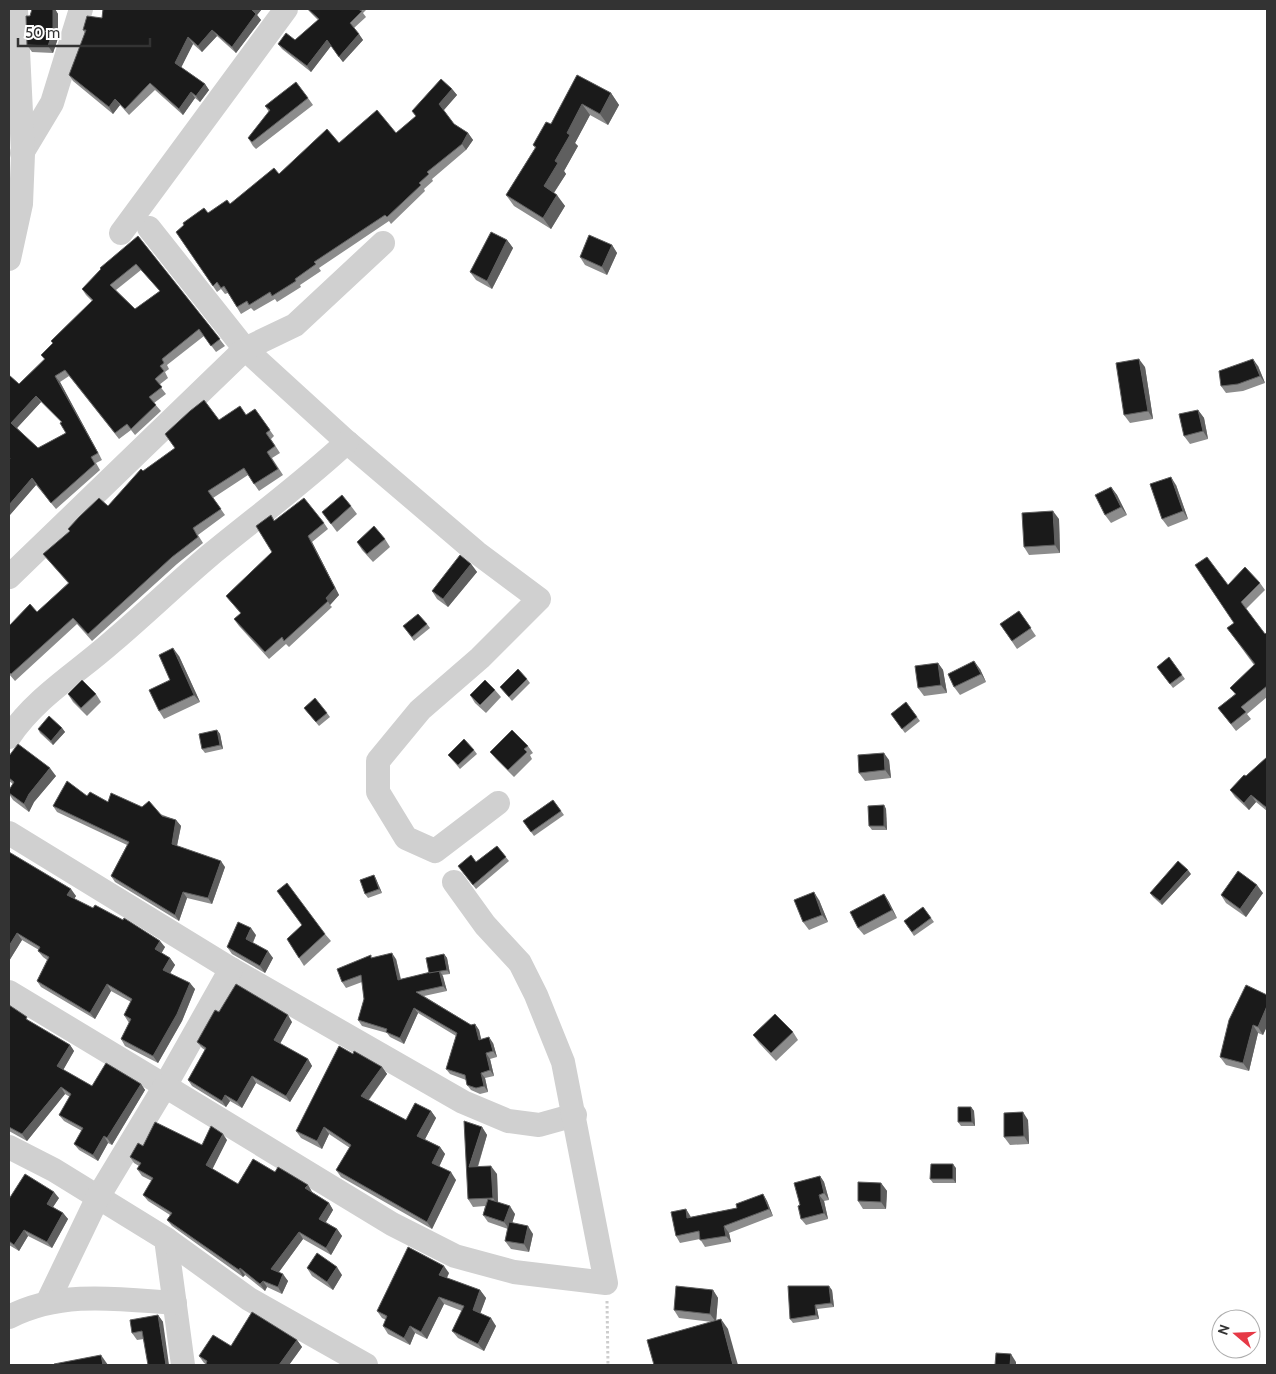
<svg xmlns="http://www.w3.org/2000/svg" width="1276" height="1374" font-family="Cabin,sans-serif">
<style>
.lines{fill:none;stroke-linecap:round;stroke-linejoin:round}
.path{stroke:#cdcdcd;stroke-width:3;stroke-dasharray:2.5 2.5;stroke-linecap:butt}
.minor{stroke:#d0d0d0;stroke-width:24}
.wall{fill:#8c8c8c;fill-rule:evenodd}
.shaded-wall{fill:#5f5f5f}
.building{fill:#1a1a1a;stroke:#5f5f5f;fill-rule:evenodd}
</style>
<rect width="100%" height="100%" fill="#fff"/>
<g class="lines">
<path class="path" d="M607,1301L608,1365"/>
<g class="minor">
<path d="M22,153L52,103L81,9"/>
<path d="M149,228L245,349L347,442L476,552L539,599L480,658L420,710L378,761V792L406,838L435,851L498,803"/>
<path d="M121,233L286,9"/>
<path d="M9,259L21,204L23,154L16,9"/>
<path d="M9,577L245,349L295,325L383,243"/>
<path d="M9,737C36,697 77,673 112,642C145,614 176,584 209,556C255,518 303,483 347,442"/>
<path d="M9,833L231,969L463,1102L508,1121L539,1125L575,1115"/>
<path d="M9,992L165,1086L231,969"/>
<path d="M9,1147L54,1170L166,1239L183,1365"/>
<path d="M166,1239L249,1299L366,1365"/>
<path d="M48,1301L98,1197L165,1086L392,1224L455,1256L514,1272L606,1283L563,1062L536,995L520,963L485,925L454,882"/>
<path d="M9,1317C62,1290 118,1299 175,1303"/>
</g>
</g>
<g class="wall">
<path d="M32,9H55L58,14V38L53,53L32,52L27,45L30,16Z"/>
<path d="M103,9H262L257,15L261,20L236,53L217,36L202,52L193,44L181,67L205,84L209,90L200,102L195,98L183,115L155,90L129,115L120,105L113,114L73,81L69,75L85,33L83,30L102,18Z"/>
<path d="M307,9H367L363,13L366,17L354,28L363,40L343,62L331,46L311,72L282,49L278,44L295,40L318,20Z"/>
<path d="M577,75L611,93L619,105L608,125L590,115L575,143L578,146L564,171L566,174L554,193L565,206L551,229L514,206L506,195L535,148L533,145L551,124Z"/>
<path d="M452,89L457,95L443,111L454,124L468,133L473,140L466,150L432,179L433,181L424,189L425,191L391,224L389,221L319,268L321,271L300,285L301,287L277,302L275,299L254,311L251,308L241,314L228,293L225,294L221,289L217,292L176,232L208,213L230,204L279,174L339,143L396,133Z"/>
<path d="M308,98L313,105L256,149L253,146L248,138L269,112L265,106Z"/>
<path d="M138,236L225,346L216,352L204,336L167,365L169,369L165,372L168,378L159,385L166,394L154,403L161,411L135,435L131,430L119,439L69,376L60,382L102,460L96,463L100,470L56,509L36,485L9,516V375L19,384L44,359L41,355L53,344L51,341L92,301L86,295L82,289ZM141,270L160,291L135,309L116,290ZM41,402L61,422L66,433L38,448L17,428Z"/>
<path d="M507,240L513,248L492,289L476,280L470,272Z"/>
<path d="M612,245L617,253L607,275L585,265L580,257Z"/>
<path d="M1258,366L1265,383L1243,391L1226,393L1221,386Z"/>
<path d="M1145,367L1153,419L1130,423L1124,415Z"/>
<path d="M255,409L274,436L271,439L280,453L272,458L283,475L259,491L248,475L213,498L225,515L198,535L203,543L177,564L92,641L77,624L15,681L9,674V626L37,612L68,583L48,560L43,554L108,506L143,471L219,420L246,415Z"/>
<path d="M1198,410L1204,418L1208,439L1190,444L1184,436Z"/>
<path d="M1176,485L1188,519L1168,527L1162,519Z"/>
<path d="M1111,487L1117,495L1127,515L1111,523L1105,515Z"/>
<path d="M351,506L357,514L337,532L322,512Z"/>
<path d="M271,515L275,521L324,523L328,529L312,542L339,595L330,605L332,607L289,647L286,644L269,659L239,626L234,619L241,614L226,596L272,552Z"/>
<path d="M1059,519L1060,553L1029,555L1024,547Z"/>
<path d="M385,539L390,547L373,562L362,550L357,542Z"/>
<path d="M471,564L477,572L448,607L437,599L432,591Z"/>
<path d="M1260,583L1265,590L1246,609L1265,634L1267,632V697L1247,714L1251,719L1236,731L1218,708L1235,694L1230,688L1254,665L1227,628L1234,623L1228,585Z"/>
<path d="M1019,611L1036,636L1017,649L1000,624Z"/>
<path d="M427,624L430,628L414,641L406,630Z"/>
<path d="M179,656L200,702L164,719L159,711Z"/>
<path d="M1169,657L1185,679L1173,688L1157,667Z"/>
<path d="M938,663L943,670L947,693L924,696L918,688Z"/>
<path d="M980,669L986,682L960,695L954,687Z"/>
<path d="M527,679L530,683L512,701L500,687Z"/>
<path d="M495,690L501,697L486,713L475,703L470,695Z"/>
<path d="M68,694H96L101,702L87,716L73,702Z"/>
<path d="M906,702L920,721L905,733L891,714Z"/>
<path d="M304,708L327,713L330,717L319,726Z"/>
<path d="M62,728L65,732L53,745L40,733L38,729Z"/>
<path d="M217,730L220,734L223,749L205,753L202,749Z"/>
<path d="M528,746L533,753L530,755L532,759L514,777L496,759L490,752Z"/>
<path d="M474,750L477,754L460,769L448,755Z"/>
<path d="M9,756L56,776L34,802L29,812L13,800L9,794V790L13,784L9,781Z"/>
<path d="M1267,757V811L1256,802L1249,810L1235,797L1230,790Z"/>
<path d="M889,760L891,778L865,781L859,773Z"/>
<path d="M87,796L108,802L142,807L176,820L181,826L177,846L225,867L212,904L187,898L179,921L115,882L111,876L127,845L57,812L53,806Z"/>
<path d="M553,800L564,815L534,836L523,821Z"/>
<path d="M884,805L886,809L887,830H872L869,826Z"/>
<path d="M497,846L509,861L476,889L461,870L476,862Z"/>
<path d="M9,852L76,896L74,899L165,947L161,953L170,958L175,965L170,973L195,989L182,1021L158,1063L125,1046L121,1039L129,1023L124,1015L131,1002L111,991L95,1019L41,987L37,981L47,960L43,957L38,951L39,950L22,940L9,961Z"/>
<path d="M1191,874L1162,905L1153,897L1150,893Z"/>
<path d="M374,875L376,879L382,893L368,898L365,894Z"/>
<path d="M1263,893L1246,917L1226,903L1221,895Z"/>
<path d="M884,894L889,902L897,918L864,935L858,928Z"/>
<path d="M819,900L828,922L809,930L803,922Z"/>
<path d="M923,907L934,922L914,936L904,921Z"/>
<path d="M302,925L325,934L331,941L304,966L299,958Z"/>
<path d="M256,935L253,943L273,958L265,973L232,954L227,947Z"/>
<path d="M444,954L447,958L450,974L442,975L447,991L424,996L471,1025L475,1024L479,1030L481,1040L493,1043L497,1057L490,1059L494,1076L485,1078L488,1092L480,1094L471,1090L467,1085L466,1080L450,1074L446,1069L456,1036L418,1013L404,1044L390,1037L387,1033L362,1026L358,1020L364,999L362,982L346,988L342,982L372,958L396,959L401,979L429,973Z"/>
<path d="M1267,995V1026L1263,1035L1258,1033L1249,1071L1226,1065L1220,1057Z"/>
<path d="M9,1005L30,1022L70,1045L74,1051L63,1070L92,1086L141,1084L145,1090L112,1145L108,1143L98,1161L79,1150L74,1144L82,1131L64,1121L59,1115L70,1097L65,1094L27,1141L9,1131Z"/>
<path d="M219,1012L292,1022L280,1044L308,1059L312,1066L290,1102L256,1083L242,1108L230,1101L226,1107L192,1086L188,1080L205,1050L202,1048L197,1042Z"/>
<path d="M793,1032L798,1040L776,1061L759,1043L753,1035Z"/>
<path d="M353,1054L382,1067L387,1074L369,1100L406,1120L431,1111L436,1118L425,1139L440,1147L445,1154L439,1167L456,1180L432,1229L341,1177L336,1170L350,1148L329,1134L322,1149L301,1138L296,1131Z"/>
<path d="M971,1107L974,1111L975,1126H961L958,1122Z"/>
<path d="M1028,1120L1029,1144L1010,1145L1004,1137Z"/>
<path d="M482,1127L487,1135L478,1167L497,1174L498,1202L515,1214L512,1223L533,1234L529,1252L511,1249L505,1241L508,1229L488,1222L483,1215L485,1206L473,1207L468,1199Z"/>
<path d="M227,1140L212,1169L238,1184L275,1172L308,1185L312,1192L329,1203L333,1210L326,1222L337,1229L342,1236L331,1255L303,1239L279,1272L288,1281L282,1294L267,1287L265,1291L245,1275L243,1277L172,1226L167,1220L170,1215L148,1201L143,1195L152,1181L142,1176L137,1169L139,1166L134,1163L130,1157L143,1146L202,1145Z"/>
<path d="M956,1168V1183H933L930,1179Z"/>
<path d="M820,1176L824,1182L829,1200L824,1201L828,1219L806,1225L801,1219L800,1205Z"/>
<path d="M881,1183L887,1191L886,1209H863L858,1201Z"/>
<path d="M763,1194L767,1201L773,1216L729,1233L731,1242L705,1247L700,1239L680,1243L676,1236L686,1209L691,1217L737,1208Z"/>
<path d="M59,1198L53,1207L63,1213L68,1219L52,1248L28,1236L19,1251L9,1245V1199Z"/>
<path d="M307,1268L342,1275L333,1290L312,1276Z"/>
<path d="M449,1273L447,1278L480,1290L486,1298L480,1313L496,1326L484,1351L458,1338L452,1331L462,1311L444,1304L427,1339L415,1333L410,1345L388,1334L383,1326L386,1320L382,1318L377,1311Z"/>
<path d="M713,1290L718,1298L716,1321L728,1329L712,1322L679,1318L674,1310Z"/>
<path d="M832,1290L834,1307L817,1309L819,1319L793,1323L790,1319Z"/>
<path d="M158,1315L163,1322L144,1339L137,1340L132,1333Z"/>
<path d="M297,1340L302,1347L289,1365H207L204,1363L199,1356L231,1346Z"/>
</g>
<g class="shaded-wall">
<path d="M53,9H55L58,14V38L53,53L48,46Z"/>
<path d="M253,9H262L257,15L261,20L236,53L232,47Z"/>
<path d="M212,30L217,36L202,52L198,46Z"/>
<path d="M359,34L363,40L343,62L339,57Z"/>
<path d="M188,37L193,44L180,70L175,63Z"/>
<path d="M327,40L331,46L311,72L307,66Z"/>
<path d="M205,84L209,90L200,102L196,96Z"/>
<path d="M452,89L457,95L443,111L439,104Z"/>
<path d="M191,92L195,98L183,115L179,109Z"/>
<path d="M611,93L619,105L608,125L600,114Z"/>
<path d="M115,99L120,105L113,114L109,107Z"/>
<path d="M582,104L590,115L575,143L578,146L564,171L566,174L551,197L544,186L555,161L567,133Z"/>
<path d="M468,133L473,140L466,150L462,144Z"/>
<path d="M557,195L565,206L551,229L543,218Z"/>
<path d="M507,240L513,248L492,289L487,281Z"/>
<path d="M612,245L617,253L607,275L602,267Z"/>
<path d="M1139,359L1145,367L1153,419L1148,411Z"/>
<path d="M1253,359L1258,366L1265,383L1260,376Z"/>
<path d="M55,376L60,382L102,460L98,453Z"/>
<path d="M36,396L41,402L16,429L11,423Z"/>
<path d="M1198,410L1204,418L1208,439L1203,431Z"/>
<path d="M1171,477L1176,485L1188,519L1183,511Z"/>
<path d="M32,478L36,485L9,516V505Z"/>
<path d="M1111,487L1117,495L1127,515L1121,507Z"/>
<path d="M1053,511L1059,519L1060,553L1055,545Z"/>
<path d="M308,536L312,542L339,595L330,605L326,598Z"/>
<path d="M471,564L477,572L448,607L443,599Z"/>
<path d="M173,648L179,656L200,702L194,695Z"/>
<path d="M974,661L980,669L986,682L981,674Z"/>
<path d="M938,663L943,670L947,693L941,685Z"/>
<path d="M62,728L65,732L53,745L51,741Z"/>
<path d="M217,730L220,734L223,749L220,745Z"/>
<path d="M884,753L889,760L891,778L885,770Z"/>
<path d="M50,768L56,776L34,802L29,812L24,804L29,794Z"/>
<path d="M1251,795L1256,802L1249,810L1244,803Z"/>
<path d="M884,805L886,809L887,830L884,826Z"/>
<path d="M176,820L181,826L176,850L172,844Z"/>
<path d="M221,861L225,867L212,904L208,898Z"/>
<path d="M1188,870L1191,874L1162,905L1160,901Z"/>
<path d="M374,875L376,879L382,893L379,889Z"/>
<path d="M1257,885L1263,893L1246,917L1240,909Z"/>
<path d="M71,889L76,896L72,902L67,895Z"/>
<path d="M183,892L187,898L179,921L175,915Z"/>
<path d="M814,892L819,900L828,922L822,915Z"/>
<path d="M884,894L889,902L897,918L892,910Z"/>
<path d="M251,928L256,935L251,946L246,939Z"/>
<path d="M17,933L22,940L9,961V946Z"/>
<path d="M160,941L165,947L160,956L155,949Z"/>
<path d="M268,951L273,958L265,973L260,966Z"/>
<path d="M392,953L396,959L402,986L398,980Z"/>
<path d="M444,954L447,958L450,974L447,970Z"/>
<path d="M170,958L175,965L168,977L163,970Z"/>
<path d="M439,970L443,976L447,991L443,986Z"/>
<path d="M190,983L195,989L182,1021L158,1063L153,1056Z"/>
<path d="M107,984L111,991L95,1019L90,1013Z"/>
<path d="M1267,1006V1026L1263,1035L1258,1027Z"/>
<path d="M414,1008L418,1013L404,1044L400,1038Z"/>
<path d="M288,1015L292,1022L278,1047L274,1040Z"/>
<path d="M475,1024L479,1030L483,1046L479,1040Z"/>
<path d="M1253,1025L1258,1033L1249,1071L1243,1063Z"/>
<path d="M489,1037L493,1043L497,1057L493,1051Z"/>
<path d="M70,1045L74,1051L62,1072L57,1066Z"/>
<path d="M486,1053L490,1059L494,1076L490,1070Z"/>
<path d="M308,1059L312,1066L290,1102L286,1096Z"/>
<path d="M382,1067L387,1074L366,1103L361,1096Z"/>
<path d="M481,1073L485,1078L488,1092L484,1086Z"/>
<path d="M252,1076L256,1083L242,1108L237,1102Z"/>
<path d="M141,1084L145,1090L112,1145L107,1138Z"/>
<path d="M61,1087L65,1094L27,1141L22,1134Z"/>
<path d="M225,1095L230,1101L226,1107L222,1101Z"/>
<path d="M971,1107L974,1111L975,1126L972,1122Z"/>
<path d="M431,1111L436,1118L423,1143L417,1136Z"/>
<path d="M1023,1112L1028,1120L1029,1144L1024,1136Z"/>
<path d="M324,1127L329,1134L322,1149L317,1141Z"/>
<path d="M482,1127L487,1135L475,1175L469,1167Z"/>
<path d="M223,1134L227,1140L211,1172L206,1165Z"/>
<path d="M104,1136L108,1143L98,1161L93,1155Z"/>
<path d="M440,1147L445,1154L437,1171L432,1163Z"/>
<path d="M953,1164L956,1168V1183L953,1179Z"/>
<path d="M491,1166L497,1174L498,1206L493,1198Z"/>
<path d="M451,1172L456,1180L432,1229L427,1222Z"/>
<path d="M820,1176L824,1182L829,1200L824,1193Z"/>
<path d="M881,1183L887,1191L886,1209L881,1202Z"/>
<path d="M308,1185L312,1192L310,1195L305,1188Z"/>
<path d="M54,1192L59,1198L51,1210L47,1204Z"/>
<path d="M763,1194L767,1201L773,1216L769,1209Z"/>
<path d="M819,1195L824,1201L828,1219L824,1213Z"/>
<path d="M329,1203L333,1210L324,1225L319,1219Z"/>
<path d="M510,1206L515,1214L510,1230L504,1222Z"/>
<path d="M686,1209L690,1216L692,1224L687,1218Z"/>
<path d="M63,1213L68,1219L52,1248L47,1242Z"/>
<path d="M528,1226L533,1234L529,1252L524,1244Z"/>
<path d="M724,1226L729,1233L731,1242L726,1236Z"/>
<path d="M337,1229L342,1236L331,1255L326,1248Z"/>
<path d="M24,1230L28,1236L19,1251L14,1245Z"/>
<path d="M299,1232L303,1239L276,1276L271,1269Z"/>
<path d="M444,1266L449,1273L444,1283L439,1275Z"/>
<path d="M337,1267L342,1275L333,1290L327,1282Z"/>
<path d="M240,1268L245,1275L243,1277L239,1270Z"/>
<path d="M283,1274L288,1281L282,1294L278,1287Z"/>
<path d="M263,1281L267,1287L265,1291L260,1284Z"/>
<path d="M829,1286L832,1290L834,1307L831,1303Z"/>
<path d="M480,1290L486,1298L479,1317L473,1310Z"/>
<path d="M713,1290L718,1298L716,1322L710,1314Z"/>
<path d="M439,1297L444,1304L427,1339L421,1332Z"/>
<path d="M815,1305L817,1309L819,1319L816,1315Z"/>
<path d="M158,1315L163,1322L169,1365H166Z"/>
<path d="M491,1318L496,1326L484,1351L478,1344Z"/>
<path d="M721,1319L728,1329L738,1365H733Z"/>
<path d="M410,1326L415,1333L410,1345L404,1338Z"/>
<path d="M297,1340L302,1347L289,1365H279Z"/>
<path d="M1011,1354L1016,1362V1365H1010Z"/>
<path d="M101,1355L108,1365H103Z"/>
</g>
<g class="building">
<path d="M32,9H53V31L48,46L27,45L26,16H30Z"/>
<path d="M103,9H253L252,10L256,14L232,47L212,30L198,46L188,37L175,63L205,84L196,96L191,92L179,109L150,83L125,109L115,99L109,107L69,75L86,30H83L87,16L102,18Z"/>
<path d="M308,9H358L362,11L350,23L359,34L339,57L327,40L307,66L278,44L286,33L295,40L319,19Z"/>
<path d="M577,75L611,93L600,114L582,104L567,133L570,135L555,161L558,163L544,186L557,195L543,218L506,195L536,147L533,145L546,122L551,124Z"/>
<path d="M441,79L452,89L439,104L454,124L468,133L462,144L427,172L429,174L419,183L421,185L387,217L385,215L314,262L316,264L295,279L296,281L272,296L270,292L249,305L247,301L237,307L224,286L221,288L217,282L213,286L176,232L184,225L183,223L204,208L208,213L227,200L230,204L274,168L279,174L327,129L339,143L377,110L396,133L416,116L412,111Z"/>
<path d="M296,82L308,98L252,142L248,138L270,110L265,106Z"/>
<path d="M491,232L507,240L487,281L470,272Z"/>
<path d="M589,235L612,245L602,267L580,257Z"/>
<path d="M138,236L220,339L211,346L199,329L162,359L164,363L160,366L164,371L155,379L162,387L149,397L156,405L131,429L127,424L115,433L65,370L55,376L98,453L91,457L95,464L51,503L32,478L9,505V460L10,458L9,457V375L19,384L45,359L41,355L53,343L51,341L93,300L82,289L101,269L100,268ZM136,264L160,291L135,309L110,285ZM36,396L62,422L60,423L66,433L38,448L11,423Z"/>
<path d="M1139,359L1148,411L1124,415L1116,363Z"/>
<path d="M1253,359L1260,376L1238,384L1221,386L1219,371Z"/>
<path d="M204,400L219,420L240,406L246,415L255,409L270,430L266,433L275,446L267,452L278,469L254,484L244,468L208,491L221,509L193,528L198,537L172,557L88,634L73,618L11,674L9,672V626L30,604L37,612L69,583L43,554L70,531L68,529L79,517L99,498L108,506L141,469L143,471L175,448L165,434L190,411Z"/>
<path d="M1198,410L1203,431L1184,436L1179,414Z"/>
<path d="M1171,477L1183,511L1162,519L1150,484Z"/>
<path d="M1111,487L1121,507L1105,515L1095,495Z"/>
<path d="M342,495L351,506L331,524L322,512Z"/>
<path d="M304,498L324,523L308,536L335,588L326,598L328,601L284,641L282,637L265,652L234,619L241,613L226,596L272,552L256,526L271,515L274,521Z"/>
<path d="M1053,511L1055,545L1024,547L1022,513Z"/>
<path d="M374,526L385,539L367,554L357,542Z"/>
<path d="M460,555L471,564L443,599L432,591Z"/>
<path d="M1207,557L1228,585L1245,567L1260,583L1241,602L1265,634L1267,632V686L1241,707L1246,712L1231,724L1218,708L1236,694L1230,688L1255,664L1227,628L1234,623L1195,565Z"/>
<path d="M1019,611L1031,628L1012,641L1000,624Z"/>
<path d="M418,614L427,624L412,637L403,626Z"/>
<path d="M173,648L194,695L159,711L149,690L170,680L159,655Z"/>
<path d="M1169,657L1182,675L1170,684L1157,667Z"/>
<path d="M974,661L981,674L954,687L948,674Z"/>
<path d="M938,663L941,685L918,688L915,666Z"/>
<path d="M518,669L527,679L509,697L500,687Z"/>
<path d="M82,680L96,694L81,708L68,694Z"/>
<path d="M485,680L495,690L480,705L470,695Z"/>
<path d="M315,698L327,713L316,722L304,708Z"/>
<path d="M906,702L917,717L902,729L891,714Z"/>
<path d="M49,716L62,728L51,741L38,729Z"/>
<path d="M217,730L220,745L202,749L199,734Z"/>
<path d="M512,730L528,746L524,749L527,752L508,770L490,752Z"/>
<path d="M464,739L474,750L458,765L448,755Z"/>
<path d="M18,744L50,768L29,794L24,804L9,793V790L14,782L9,778V756Z"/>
<path d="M884,753L885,770L859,773L858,755Z"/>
<path d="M1267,757V808L1251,795L1244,803L1230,790L1244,775L1246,776Z"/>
<path d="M67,781L87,796L90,792L108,802L111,793L142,807L149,801L162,816L176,820L172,844L221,861L208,898L183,892L175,915L111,876L129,842L53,806Z"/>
<path d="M553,800L561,811L531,832L523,821Z"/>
<path d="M884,805V826H869L868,806Z"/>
<path d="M497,846L506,857L473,885L458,866L471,855L476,862Z"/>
<path d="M9,852L71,889L67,895L93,908L95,905L123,920L124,918L160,941L155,949L170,958L163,970L190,983L177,1014L153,1056L121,1039L131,1019L124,1015L132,999L107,984L90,1013L37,981L49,957L38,951L40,947L17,933L9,946Z"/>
<path d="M1178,861L1188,870L1160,901L1150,893Z"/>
<path d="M1238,871L1257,885L1240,909L1221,895Z"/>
<path d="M374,875L379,889L365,894L360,880Z"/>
<path d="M287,883L325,934L299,958L287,939L302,925L277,891Z"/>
<path d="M814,892L822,915L803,922L794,900Z"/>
<path d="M884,894L892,910L858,928L850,912Z"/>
<path d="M923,907L931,918L912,932L904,921Z"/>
<path d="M238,922L251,928L246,939L268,951L260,966L227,947Z"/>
<path d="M392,953L398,980L439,970L443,986L416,992L471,1025L475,1024L479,1040L489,1037L493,1051L486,1053L490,1070L481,1073L484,1086L476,1088L467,1085L465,1075L446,1069L457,1033L414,1008L400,1038L386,1032L387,1029L358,1020L364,999L361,975L342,982L337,969L371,955V958Z"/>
<path d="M444,954L447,970L429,973L426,958Z"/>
<path d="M236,984L288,1015L274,1040L308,1059L286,1096L252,1076L237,1102L225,1095L222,1101L188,1080L206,1048L197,1042L215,1010L219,1012Z"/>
<path d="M1246,985L1267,995V1006L1258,1027L1253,1025L1243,1063L1220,1057L1229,1020Z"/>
<path d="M9,1005L27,1017L26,1019L70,1045L57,1066L92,1086L106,1063L141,1084L107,1138L104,1136L93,1155L74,1144L83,1128L59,1115L71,1094L61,1087L22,1134L9,1127Z"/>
<path d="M775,1014L793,1032L771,1053L753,1035Z"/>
<path d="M339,1046L353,1054L354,1051L382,1067L361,1096L406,1120L415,1103L431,1111L417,1136L440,1147L432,1163L451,1172L427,1222L336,1170L351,1145L324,1127L317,1141L296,1131Z"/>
<path d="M958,1107H971L972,1122H958Z"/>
<path d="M1023,1112L1024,1136L1004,1137V1113Z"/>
<path d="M464,1121L482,1127L469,1167L491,1166L493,1198L468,1199Z"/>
<path d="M155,1122L202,1145L211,1126L223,1134L206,1165L238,1184L253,1159L275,1172L278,1167L308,1185L305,1188L329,1203L319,1219L337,1229L326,1248L299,1232L271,1269L283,1274L278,1287L263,1281L260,1284L240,1268L239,1270L167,1220L172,1213L143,1195L153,1178L137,1169L141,1163L130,1157L138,1143L143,1146Z"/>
<path d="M931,1164H953V1179H930Z"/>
<path d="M25,1174L54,1192L47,1204L63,1213L47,1242L24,1230L14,1245L9,1241V1199Z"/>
<path d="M820,1176L824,1193L819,1195L824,1213L801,1219L798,1206L800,1205L794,1183Z"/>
<path d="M858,1182L881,1183V1202L858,1201Z"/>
<path d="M763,1194L769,1209L724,1226L726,1236L700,1240L699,1231L676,1236L671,1212L686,1209L687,1218L737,1208L736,1204Z"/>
<path d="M488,1199L510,1206L504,1222L483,1215Z"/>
<path d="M509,1222L528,1226L524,1244L505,1241Z"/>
<path d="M408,1247L444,1266L439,1275L480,1290L473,1310L491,1318L478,1344L452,1331L464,1306L439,1297L421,1332L410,1326L404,1338L383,1326L387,1316L377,1311Z"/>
<path d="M317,1253L337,1267L327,1282L307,1268Z"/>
<path d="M676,1286L713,1290L710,1314L674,1310Z"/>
<path d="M788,1286H829L831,1303L815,1305L816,1315L790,1319Z"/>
<path d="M252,1312L297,1340L279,1365H208L206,1364L207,1361L199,1356L213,1335L231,1346Z"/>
<path d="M158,1315L166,1365H148L142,1331L132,1333L130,1320Z"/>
<path d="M721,1319L733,1365H654L647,1340Z"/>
<path d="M996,1353L1011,1354L1010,1365H995Z"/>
<path d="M101,1355L103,1365H54V1364Z"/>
</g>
<rect width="1276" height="1374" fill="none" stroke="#333333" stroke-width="20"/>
<g transform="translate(1236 1334) rotate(289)"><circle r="24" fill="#ffffff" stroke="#adadad"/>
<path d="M0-4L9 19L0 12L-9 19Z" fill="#e63946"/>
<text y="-8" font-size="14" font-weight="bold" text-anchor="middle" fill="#333333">N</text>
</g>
<path d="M18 38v8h132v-8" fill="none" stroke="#333333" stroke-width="2.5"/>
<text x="25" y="38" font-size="15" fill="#333333" stroke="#ffffff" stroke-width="4" paint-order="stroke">50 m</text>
</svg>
